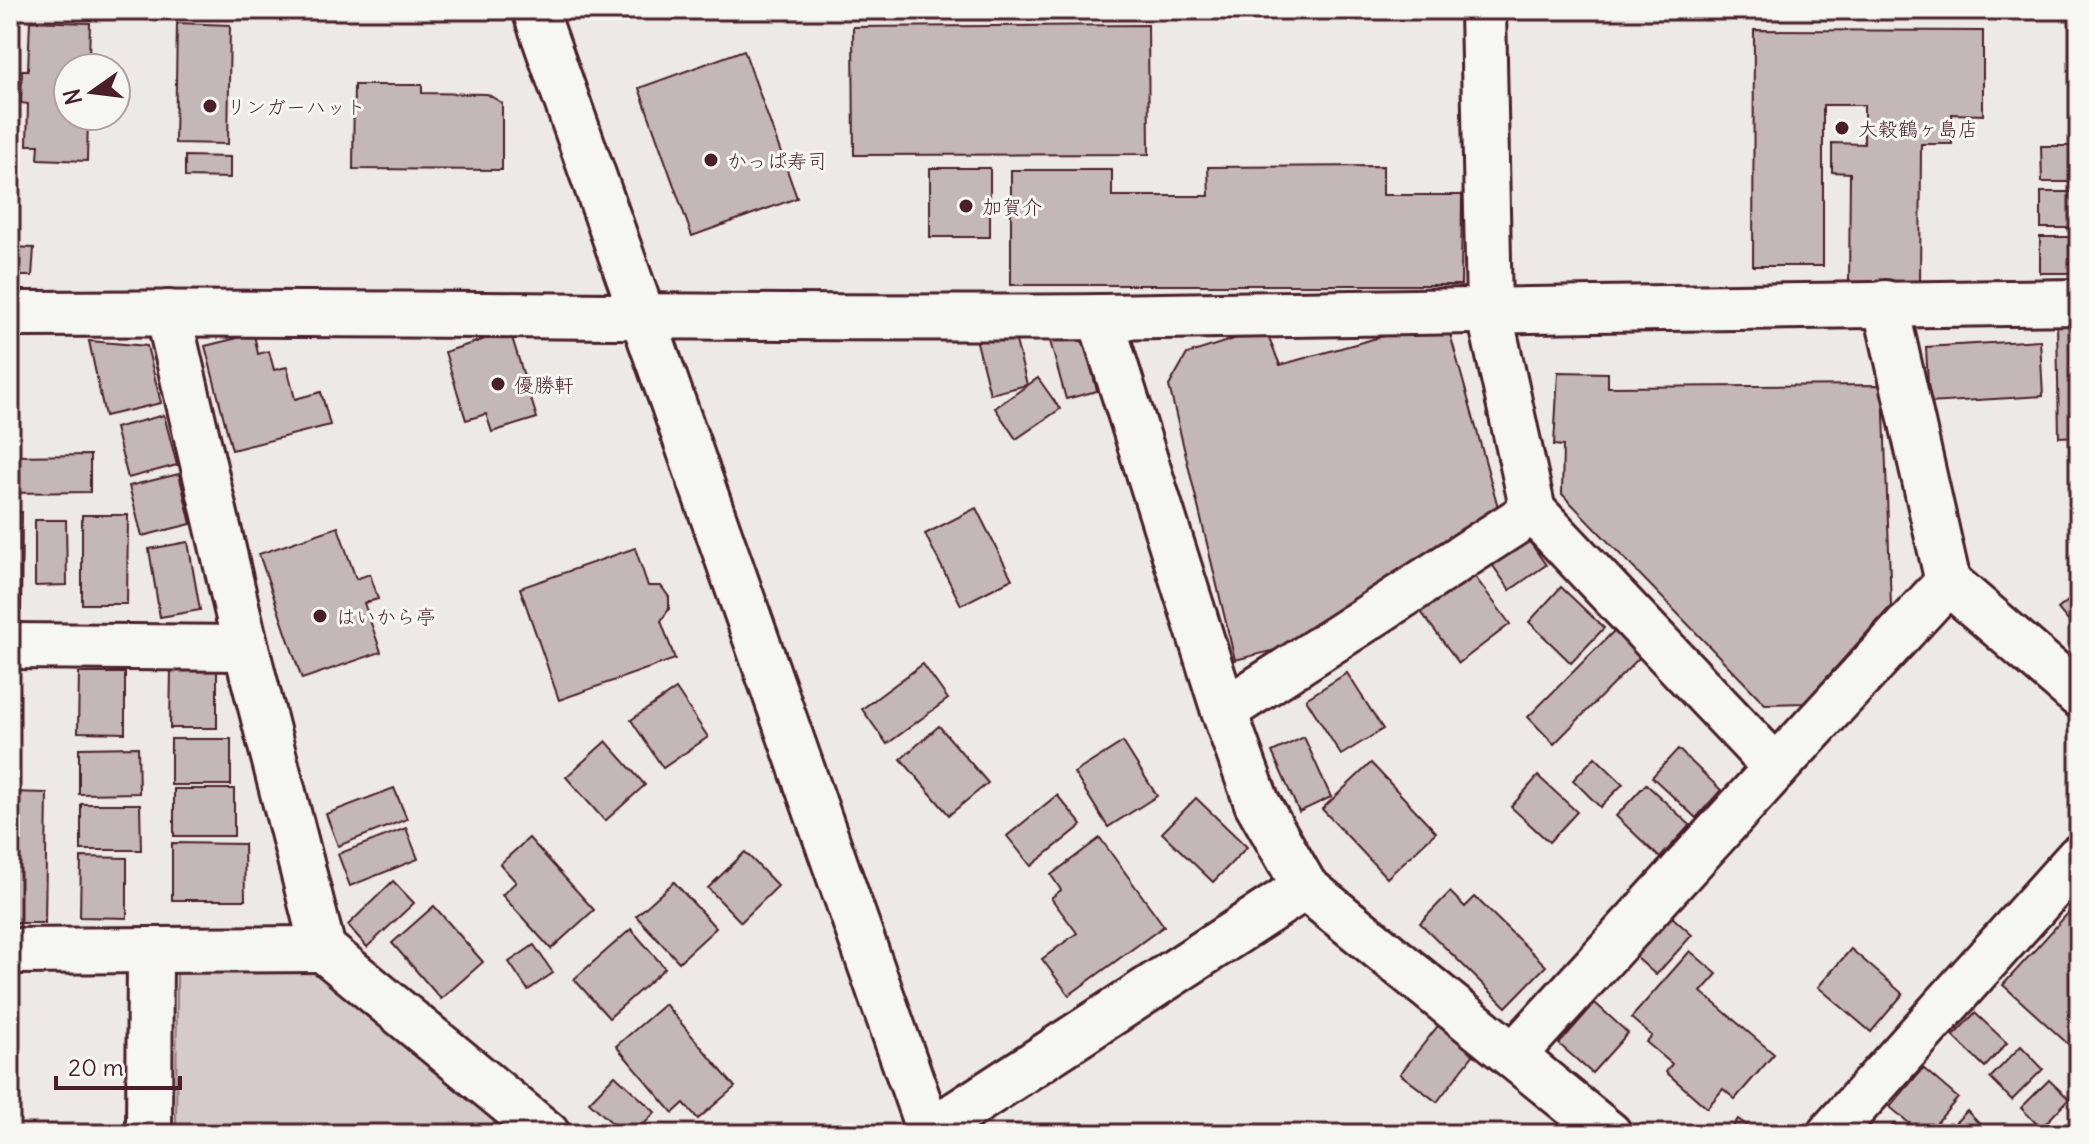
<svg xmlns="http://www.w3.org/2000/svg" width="2089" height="1144" font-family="Delius,'Klee One',sans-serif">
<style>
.green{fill:#d4cbca;stroke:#8f757a;stroke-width:2}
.building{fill:#c4b7b7;stroke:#4a1f2b;stroke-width:2}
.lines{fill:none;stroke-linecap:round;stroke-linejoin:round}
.minor-casing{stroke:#4a1f2b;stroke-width:50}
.minor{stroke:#f6f6f2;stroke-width:44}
.poi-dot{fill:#4a1f2b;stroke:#f6f6f2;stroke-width:3}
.labels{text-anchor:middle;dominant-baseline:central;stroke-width:6;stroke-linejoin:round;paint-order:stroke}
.poi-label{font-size:20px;fill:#4a1f2b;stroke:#f6f6f2;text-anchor:start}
</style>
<rect width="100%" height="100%" fill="#ece9e6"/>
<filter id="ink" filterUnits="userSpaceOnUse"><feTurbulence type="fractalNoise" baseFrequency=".0125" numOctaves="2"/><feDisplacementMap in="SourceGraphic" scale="16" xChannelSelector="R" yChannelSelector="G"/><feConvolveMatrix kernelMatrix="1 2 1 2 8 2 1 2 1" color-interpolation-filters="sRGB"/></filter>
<g filter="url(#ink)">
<path class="green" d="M177,971L320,973L508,1118V1134H176Z"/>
<g class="building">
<path d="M30,21L90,23L89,59L108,60V68H68V116H88L87,161L38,159L39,145H27L28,104L21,103L22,70H28Z"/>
<path d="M177,23L230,25L228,144L175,143Z"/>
<path d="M1148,25L1149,154L854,155L853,27Z"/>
<path d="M1754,30L1983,31V115L1952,114V144H1921L1920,284L1849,283L1850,173L1832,172V143L1864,144V105H1823V266H1753Z"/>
<path d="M744,50L797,198L692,236L639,88Z"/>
<path d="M354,85H422V93L487,94L502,103V170L353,169Z"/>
<path d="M2041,146H2079V182H2042Z"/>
<path d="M185,156L230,157V178L185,177Z"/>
<path d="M1383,166V195H1462L1461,285H1011V170H1112V196H1209L1208,167Z"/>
<rect x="930" y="168" width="60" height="69"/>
<rect x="2041" y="192" width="38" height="36"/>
<rect x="2040" y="237" width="39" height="36"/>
<path d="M10,247L34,248L32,276H10Z"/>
<path d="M2057,323H2079V436L2059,437Z"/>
<path d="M1265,329L1280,365L1409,329L1450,334L1498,507L1291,646L1235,660L1169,386L1187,354Z"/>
<path d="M510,331L537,418L492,432L486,414L466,420L445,352Z"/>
<path d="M1082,332L1097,391L1066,399L1050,341Z"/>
<path d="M1014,333L1027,385L990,394L977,342Z"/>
<path d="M254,334L258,354L269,351L274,370L287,367L295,399L321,392L330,425L232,450L205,346Z"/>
<path d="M2040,340L2043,396L1929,403L1926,347Z"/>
<path d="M89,341L147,346L161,403L105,416Z"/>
<path d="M1558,372L1608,373V387L1883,385L1891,606L1804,703L1765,704L1562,494L1563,446L1554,445Z"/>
<path d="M1038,378L1060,409L1016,439L995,408Z"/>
<path d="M164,415L177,465L128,478L115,428Z"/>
<path d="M90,455V492L10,493V456Z"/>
<path d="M179,474L191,524L142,536L129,486Z"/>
<path d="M976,508L1012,579L961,605L925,534Z"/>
<path d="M10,511L22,512L21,610L10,609Z"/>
<path d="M82,515H128L127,604H82Z"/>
<path d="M35,520H66L67,585L35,586Z"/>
<path d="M338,527L356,579L370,574L378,599L364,603L381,652L302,679L259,554Z"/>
<path d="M1527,538L1546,565L1510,590L1491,563Z"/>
<path d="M188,542L200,610L160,617L149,549Z"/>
<path d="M635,548L648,586H661L669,597V609L661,621L675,659L559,700L520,588Z"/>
<path d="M1470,570L1510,624L1459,663L1418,608Z"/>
<path d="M1561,587L1604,628L1571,663L1529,622Z"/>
<path d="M2079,592V634L2058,609Z"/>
<path d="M1616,629L1642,655L1554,744L1528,717Z"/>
<path d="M923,664L948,699L887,744L862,709Z"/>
<path d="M171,668H217V728H170Z"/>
<path d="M79,673H125V733L78,732Z"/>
<path d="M1347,673L1383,729L1341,755L1306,699Z"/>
<path d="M676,689L708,737L663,768L631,720Z"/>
<path d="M939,726L988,783L949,815L901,759Z"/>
<path d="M1304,737L1331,797L1299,812L1272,752Z"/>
<rect x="171" y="739" width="60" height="46"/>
<path d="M606,741L645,785L605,821L566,777Z"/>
<path d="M1123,742L1157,796L1108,827L1074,773Z"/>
<path d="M138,747L139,793L79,794V748Z"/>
<path d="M1678,749L1721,790L1696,818L1652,777Z"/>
<path d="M1595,757L1623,784L1600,807L1573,780Z"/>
<path d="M1371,763L1436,832L1387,878L1322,809Z"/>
<path d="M1538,776L1577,812L1549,842L1511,807Z"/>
<path d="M1646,784L1690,825L1660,858L1616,816Z"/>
<path d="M394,788L407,819L338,846L326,814Z"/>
<rect x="174" y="789" width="60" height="47"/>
<path d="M10,792L47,793L45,923H10Z"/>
<path d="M1057,795L1082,825L1031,866L1007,836Z"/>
<path d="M1196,798L1247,847L1213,882L1162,833Z"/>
<path d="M81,804H140L141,850H81Z"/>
<path d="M406,828L418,859L350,886L338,854Z"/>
<path d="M529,838L594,910L551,949L502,895L516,882L500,864Z"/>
<path d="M1100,838L1164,926L1069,995L1042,959L1077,933L1051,898L1061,890L1051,875Z"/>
<path d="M172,843L244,844L245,900H172Z"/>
<path d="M745,852L778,886L741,922L708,888Z"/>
<path d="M81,857L127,858V918L80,917Z"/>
<path d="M393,881L414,903L367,947L348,925Z"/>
<path d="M674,882L716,928L679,962L636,916Z"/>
<path d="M1450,892L1465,907L1475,897L1546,966L1506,1007L1420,923Z"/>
<path d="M2079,901V1054L2003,985Z"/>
<path d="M434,906L483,962L441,999L392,943Z"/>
<path d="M1671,916L1692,935L1656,975L1635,956Z"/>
<path d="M631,929L665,968L609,1018L574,979Z"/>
<path d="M534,945L553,973L528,990L509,962Z"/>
<path d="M1851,949L1903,994L1871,1032L1818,987Z"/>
<path d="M1690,951L1717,974L1701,992L1774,1054L1735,1099L1723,1089L1707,1108L1666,1072L1672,1064L1646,1042L1652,1036L1631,1018Z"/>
<path d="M1595,1003L1628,1033L1592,1073L1559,1044Z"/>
<path d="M665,1004L735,1087L698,1119L684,1103L673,1113L616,1046Z"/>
<path d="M1975,1013L2007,1043L1985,1067L1953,1036Z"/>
<path d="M1441,1022L1477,1050L1437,1102L1400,1074Z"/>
<path d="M2021,1046L2043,1069L2012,1100L1990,1078Z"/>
<path d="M1923,1068L1958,1098L1927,1134H1922L1890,1107Z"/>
<path d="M615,1075L655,1112L635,1134H624L589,1102Z"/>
<path d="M2049,1080L2069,1099L2041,1128L2021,1108Z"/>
<path d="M1967,1111L1989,1134H1944Z"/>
<path d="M1738,1119L1759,1134H1728Z"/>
<path d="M1894,1124L1904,1134H1884Z"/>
</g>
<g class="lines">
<g class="minor-casing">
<g id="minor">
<path d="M535,10L930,1134"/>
<path d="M1483,10L1489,310L1533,511L1776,768"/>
<path d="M1885,303L1948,582L2079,695"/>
<path d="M168,313L246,648L323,949L547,1134"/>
<path d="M10,314C374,311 738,320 1102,317C1428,314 1753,304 2079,302"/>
<path d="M1100,317L1224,711L1257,803L1305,887L1609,1134"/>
<path d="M10,646L246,648"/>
<path d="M1224,711L1533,511"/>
<path d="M10,951L323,949"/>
<path d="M1514,1055L1776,768L1948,582"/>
<path d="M149,1134L150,950"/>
<path d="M926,1134L1305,887"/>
<path d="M1830,1134L2079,857"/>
</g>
</g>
<use href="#minor" class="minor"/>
</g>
</g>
<g class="poi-dot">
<circle cx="210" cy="106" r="8"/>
<circle cx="1842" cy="128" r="8"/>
<circle cx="711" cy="160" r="8"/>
<circle cx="966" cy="206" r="8"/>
<circle cx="498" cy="384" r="8"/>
<circle cx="320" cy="616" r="8"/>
</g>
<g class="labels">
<g class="poi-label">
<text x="226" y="106">リンガーハット</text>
<text x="1858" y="128">大穀鶴ヶ島店</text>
<text x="727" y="160">かっぱ寿司</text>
<text x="982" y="206">加賀介</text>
<text x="514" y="384">優勝軒</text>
<text x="336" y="616">はいから亭</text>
</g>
</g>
<rect width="2089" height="1144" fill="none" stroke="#f6f6f2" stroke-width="40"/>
<rect x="20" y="20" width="2049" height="1104" fill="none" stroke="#4a1f2b" stroke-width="3" filter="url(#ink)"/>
<g transform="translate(92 92) rotate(256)"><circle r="38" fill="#f6f6f2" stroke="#b1a0a2" stroke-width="2"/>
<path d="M0-6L14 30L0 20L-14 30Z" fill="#4a1f2b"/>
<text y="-12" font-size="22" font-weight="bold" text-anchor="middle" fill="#4a1f2b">N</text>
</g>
<path d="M56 1076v12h124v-12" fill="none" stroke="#4a1f2b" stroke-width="4"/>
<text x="68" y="1076" font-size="24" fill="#4a1f2b" stroke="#f6f6f2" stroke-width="6" paint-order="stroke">20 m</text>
</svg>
